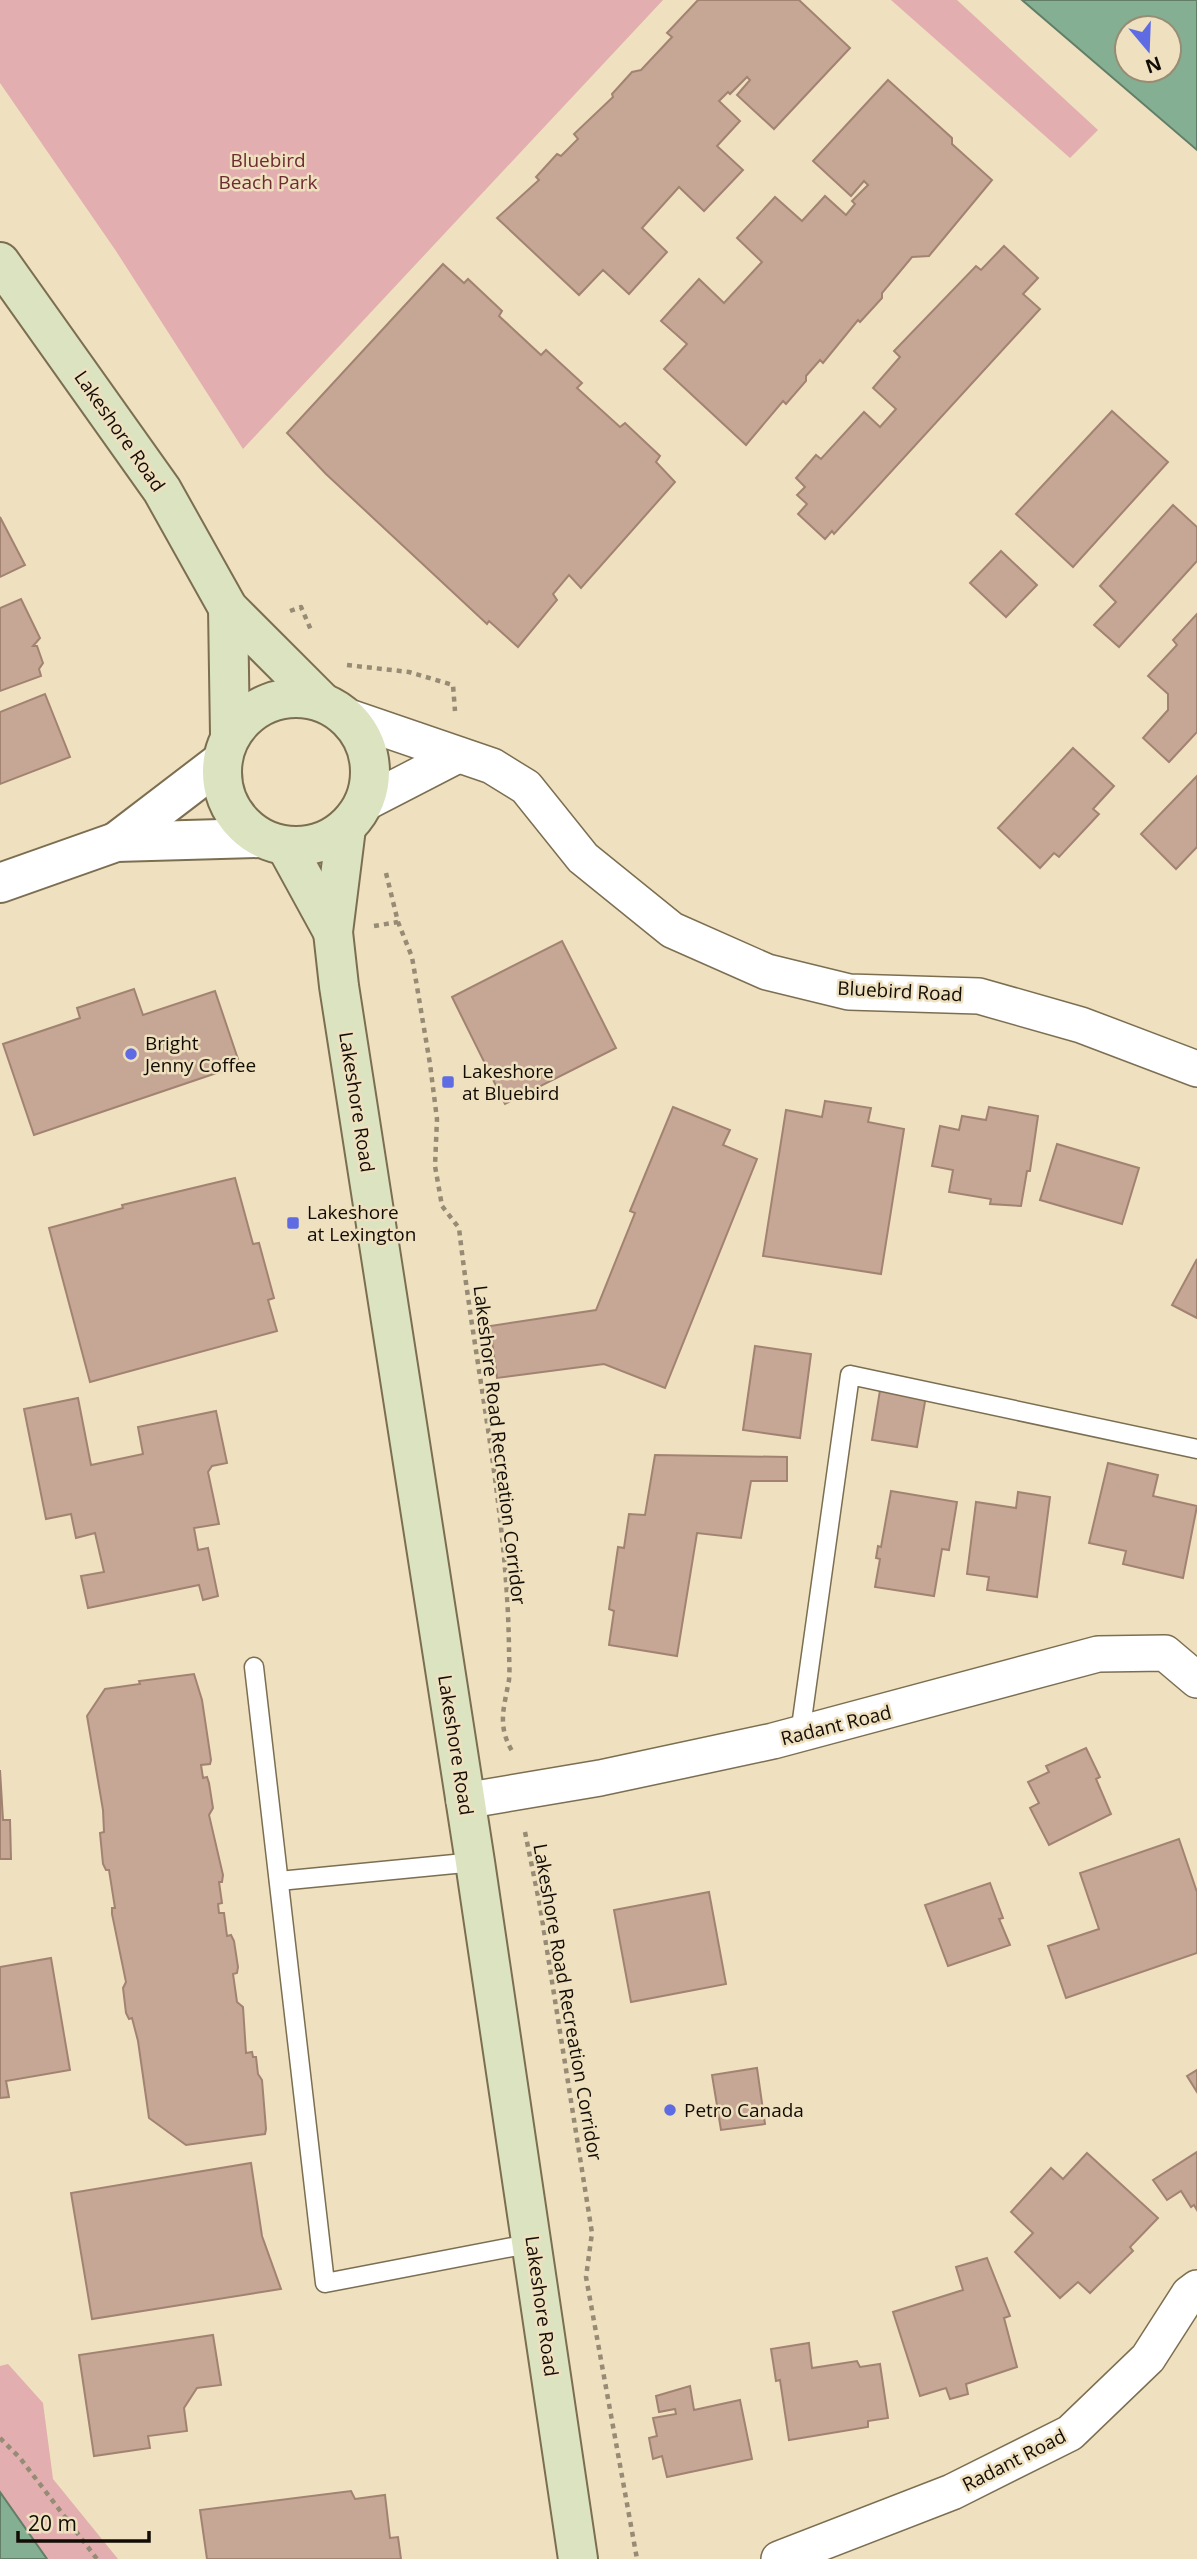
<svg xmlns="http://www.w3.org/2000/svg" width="1197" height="2559" font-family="'Open Sans',sans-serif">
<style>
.green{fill:#e2aeaf}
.water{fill:#85af92;stroke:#627e67;stroke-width:2;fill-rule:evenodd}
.building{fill:#c6a694;stroke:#a28372;stroke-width:2}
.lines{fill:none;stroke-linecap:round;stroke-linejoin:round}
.service-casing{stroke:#7c6e51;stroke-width:21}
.minor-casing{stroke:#7c6e51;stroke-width:38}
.tertiary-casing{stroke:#7c6e51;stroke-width:42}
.secondary-casing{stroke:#7c6e51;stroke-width:42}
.path{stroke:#968b74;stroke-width:4.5;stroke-dasharray:5 5;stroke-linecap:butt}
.service{stroke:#fff;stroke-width:18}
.minor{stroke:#fff;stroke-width:35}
.tertiary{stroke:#fff;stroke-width:38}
.secondary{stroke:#dce3c0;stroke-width:38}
.poi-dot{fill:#5e6be2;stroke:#efe0bf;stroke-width:2.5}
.labels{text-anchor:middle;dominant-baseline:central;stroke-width:5;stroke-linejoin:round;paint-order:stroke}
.park-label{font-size:19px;fill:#6d2c32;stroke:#efe0bf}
.street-label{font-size:19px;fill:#120d04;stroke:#efe0bf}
.poi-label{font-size:19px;fill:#120d04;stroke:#efe0bf;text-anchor:start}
</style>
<rect width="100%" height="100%" fill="#efe0bf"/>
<g class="green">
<path d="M0,0H663L243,449L116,251L0,83Z"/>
<path d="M891,0H957L1098,130L1070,158Z"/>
<path d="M8,2364L43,2403L53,2479L118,2559H0V2366Z"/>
</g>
<g class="water">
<path d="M1022,0H1197V150ZM1169,28V70H1127V28Z"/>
<path d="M0,2492L47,2559H0Z"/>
</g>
<g class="building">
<path d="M698,0H799L850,48L774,129L737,95L750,80L747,77L730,94L728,92L719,101L740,121L717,146L743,170L704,211L679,187L642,228L667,252L629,294L603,270L579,295L497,218L539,180L536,177L557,154L561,156L578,139L574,134L613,97L612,94L632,72L641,70L672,37L667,33Z"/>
<path d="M888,80L952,138V144L992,180L929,256L912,257L882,293V298L860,322L858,320L823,363L820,360L806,376V381L786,404L783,401L746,445L664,369L687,344L661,321L699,279L724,303L762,262L737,238L775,197L802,221L825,196L846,215L855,204L852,201L868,185L864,181L851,196L813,161Z"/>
<path d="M1004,246L1038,278L1023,294L1040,309L834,534L832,531L825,539L798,514L807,504L797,495L805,487L796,478L816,455L821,459L864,412L880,427L896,409L873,388L900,357L894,351L976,266L981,270Z"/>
<path d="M443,264L464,283L468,279L502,311L499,316L541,355L546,350L582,383L577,388L620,427L625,423L660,456L656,462L675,482L581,588L569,575L553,594L557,600L518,647L489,621L487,624L326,474L287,433Z"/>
<path d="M1112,411L1168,462L1073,567L1016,514Z"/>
<path d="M1173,505L1197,527V561L1119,647L1094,625L1116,602L1100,586Z"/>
<path d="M0,517L25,565L0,577Z"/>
<path d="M1001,551L1037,585L1006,617L970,583Z"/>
<path d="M21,599L40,638L33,646H37L43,663L39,669L41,676L0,691V608Z"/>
<path d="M1197,614V732L1169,762L1143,738L1168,710V694L1148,676L1177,645L1173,640Z"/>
<path d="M45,694L70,757L0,784V712Z"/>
<path d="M1073,748L1114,786L1093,809L1099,814L1059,857L1054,853L1040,868L998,828Z"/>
<path d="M1197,776V847L1176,869L1141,834Z"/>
<path d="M562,941L616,1048L505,1104L452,997Z"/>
<path d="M134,989L143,1015L215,991L240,1065L34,1135L3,1044L80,1018L77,1008Z"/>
<path d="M825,1101L871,1108L868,1122L904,1129L881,1274L763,1256L786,1110L822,1117Z"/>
<path d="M673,1107L730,1130L723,1145L757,1159L665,1388L604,1364L497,1378L490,1326L596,1310L635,1213L630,1211Z"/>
<path d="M989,1107L1038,1116L1030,1171H1027L1021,1206L990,1204L991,1199L949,1192L953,1170L932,1166L940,1126L959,1130L962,1116L986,1120Z"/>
<path d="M1057,1144L1139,1168L1122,1224L1040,1200Z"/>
<path d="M235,1178L253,1244L259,1243L274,1298L268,1300L277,1331L90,1382L49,1228L123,1208L122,1205Z"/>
<path d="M1197,1259V1318L1172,1305Z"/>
<path d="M755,1346L811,1354L800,1438L743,1430Z"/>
<path d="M880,1390L926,1396L917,1447L872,1440Z"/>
<path d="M78,1398L91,1465L143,1454L138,1427L216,1411L227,1463L212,1466L208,1472L219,1524L194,1528L198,1550L208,1548L218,1596L203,1600L199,1585L88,1608L81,1576L104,1572L95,1533L76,1538L71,1514L46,1519L24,1409Z"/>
<path d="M655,1455L787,1457V1481H751L741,1538L697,1533L677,1656L609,1645L614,1611L609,1609L618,1547L624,1548L629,1514L645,1515Z"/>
<path d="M1108,1463L1158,1475L1153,1496L1197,1506L1183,1578L1123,1564L1126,1551L1089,1543Z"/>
<path d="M891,1491L957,1502L949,1550L942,1549L934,1596L875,1587L880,1559L876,1558L878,1546L881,1547Z"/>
<path d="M1018,1492L1050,1497L1037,1597L987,1590L989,1577L967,1574L976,1502L1016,1508Z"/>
<path d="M194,1674L202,1700L211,1760L210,1764L201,1765L203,1778L207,1777L209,1783L213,1808L209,1815L223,1875L222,1882H219L222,1903L218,1904L219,1913H224L227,1936L231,1935L234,1941L238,1967L237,1973L233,1974L237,2002L243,2007L246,2053L252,2052L253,2057H256L258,2074L262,2080L266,2129L265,2134L186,2145L149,2118L138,2041L132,2018L129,2019L126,2013L123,1988L126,1982L112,1914V1908H115L109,1870H106L103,1864L100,1833L104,1832L103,1810L87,1716L105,1689L140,1684L139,1681Z"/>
<path d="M1086,1748L1100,1777L1096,1779L1111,1814L1049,1845L1030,1808L1039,1803L1028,1782L1049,1772L1046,1766Z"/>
<path d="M0,1770L3,1820H10L11,1859H0Z"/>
<path d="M1179,1839L1197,1892V1953L1066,1998L1048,1946L1099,1929L1080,1873Z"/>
<path d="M990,1883L1003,1918L999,1919L1010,1945L948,1966L925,1905Z"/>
<path d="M709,1892L726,1984L631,2002L614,1910Z"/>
<path d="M51,1958L70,2070L6,2081L9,2097L0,2098V1967Z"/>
<path d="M757,2068L765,2124L721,2130L712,2075Z"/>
<path d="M1197,2070V2092L1187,2076Z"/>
<path d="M1197,2152V2210L1194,2205L1191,2207L1181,2191L1167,2200L1153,2180Z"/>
<path d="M1087,2153L1158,2218L1130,2247L1133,2251L1090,2293L1078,2282L1060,2298L1015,2252L1033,2233L1011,2212L1051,2168L1063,2179Z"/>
<path d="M251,2163L262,2236L281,2289L92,2319L71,2193Z"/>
<path d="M987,2258L1010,2316L1004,2318L1017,2367L966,2384L968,2394L950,2399L946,2388L920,2396L893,2312L963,2290L956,2267Z"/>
<path d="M213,2335L221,2385L197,2388L184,2408L187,2431L148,2436L150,2448L94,2456L79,2355Z"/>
<path d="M809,2343L812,2368L857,2361L860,2367L880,2364L888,2418L868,2421V2427L789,2440L780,2380L776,2381L771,2349Z"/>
<path d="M690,2386L694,2410L740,2400L752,2459L667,2477L662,2456L653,2459L649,2438L657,2436L653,2418L676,2414L675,2409L659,2412L656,2396Z"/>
<path d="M351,2491L355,2499L385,2495L390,2538L398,2537L401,2559H207L200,2510Z"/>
</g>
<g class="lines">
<g class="service-casing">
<g id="service">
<path d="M254,1667L325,2283L533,2243"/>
<path d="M800,1734L850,1375L1197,1449"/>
<path d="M279,1881L475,1862"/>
</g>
</g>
<g class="minor-casing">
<g id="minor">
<path d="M346,716L492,766L526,787L583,858L672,930L767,972L849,992L979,996L1081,1025L1197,1069"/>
<path d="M365,803L458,755"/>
<path d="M464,1801L600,1778L773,1741L1098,1654L1165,1653L1197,1680"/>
<path d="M779,2559L952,2492L1070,2433L1148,2358L1189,2294L1197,2288"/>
</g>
</g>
<g class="tertiary-casing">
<g id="tertiary">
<path d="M116,842L222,761"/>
<path d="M0,883L116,842L260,838"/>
</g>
</g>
<g class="secondary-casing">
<g id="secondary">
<path d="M0,262L162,490L228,608L322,702"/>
<path d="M228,608L230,735"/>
<circle cx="296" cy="772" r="74"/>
<path d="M346,828L333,932L339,986L475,1862L578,2559"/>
<path d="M287,848L333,932"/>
</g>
</g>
<g class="path">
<path d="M290,611L301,607L311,630"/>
<path d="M347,665L409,672L453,685L455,711"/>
<path d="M386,873L398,922L412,957L430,1064L437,1119L435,1166L442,1206L459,1228C475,1368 507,1507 509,1648C509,1658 510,1670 509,1680C504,1708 497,1725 512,1751"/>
<path d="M374,926L398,922"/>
<path d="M525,1832L540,1906L592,2233L586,2277L637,2559"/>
<path d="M0,2438L20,2458L97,2559"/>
</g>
<use href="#service" class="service"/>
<use href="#minor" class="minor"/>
<use href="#tertiary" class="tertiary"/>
<use href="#secondary" class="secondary"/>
</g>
<g class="poi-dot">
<circle cx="131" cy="1054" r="7"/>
<rect x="441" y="1075" width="14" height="14" rx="3.5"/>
<rect x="286" y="1216" width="14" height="14" rx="3.5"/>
<circle cx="670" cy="2110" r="7"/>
</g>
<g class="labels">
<g class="park-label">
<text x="268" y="160">Bluebird<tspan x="268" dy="22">Beach Park</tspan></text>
</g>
<g class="street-label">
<text transform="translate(120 431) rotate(55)">Lakeshore Road</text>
<text transform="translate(900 991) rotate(3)">Bluebird Road</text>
<text transform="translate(357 1102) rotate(81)">Lakeshore Road</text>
<text transform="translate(500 1445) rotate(83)">Lakeshore Road Recreation Corridor</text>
<text transform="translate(836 1725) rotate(-14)">Radant Road</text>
<text transform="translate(456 1745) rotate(81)">Lakeshore Road</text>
<text transform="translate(568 2002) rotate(80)">Lakeshore Road Recreation Corridor</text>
<text transform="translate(542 2306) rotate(82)">Lakeshore Road</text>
<text transform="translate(1014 2460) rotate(-27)">Radant Road</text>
</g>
<g class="poi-label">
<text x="145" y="1043">Bright<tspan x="145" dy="22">Jenny Coffee</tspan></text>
<text x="462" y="1071">Lakeshore<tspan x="462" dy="22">at Bluebird</tspan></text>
<text x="307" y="1212">Lakeshore<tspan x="307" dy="22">at Lexington</tspan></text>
<text x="684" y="2110">Petro Canada</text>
</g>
</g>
<g transform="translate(1148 49) rotate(161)"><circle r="33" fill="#efe0bf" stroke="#978c74" stroke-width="2"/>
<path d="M0-5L12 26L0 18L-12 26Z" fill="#5e6be2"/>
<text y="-10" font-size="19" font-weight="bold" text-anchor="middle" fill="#120d04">N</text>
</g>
<path d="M18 2531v10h131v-10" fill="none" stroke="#120d04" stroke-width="3.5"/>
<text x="28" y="2531" font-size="21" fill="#120d04" stroke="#efe0bf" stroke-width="5" paint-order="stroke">20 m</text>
</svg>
